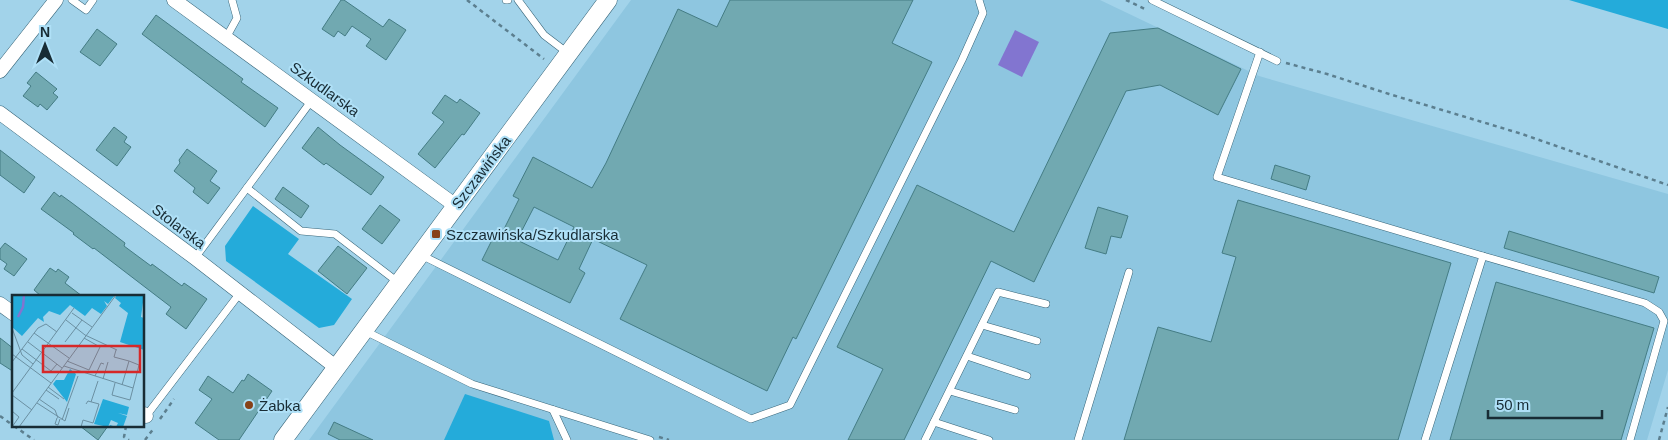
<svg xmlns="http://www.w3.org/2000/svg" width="1668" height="440" font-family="Helvetica,sans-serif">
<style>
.built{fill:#8ec6e0}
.green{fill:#24abda}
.water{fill:#8275d0}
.building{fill:#71a9b1;stroke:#447c84;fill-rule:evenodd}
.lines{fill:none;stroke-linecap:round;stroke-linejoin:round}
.service-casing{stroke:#376579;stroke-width:8}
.minor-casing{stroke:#376579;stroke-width:15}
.tertiary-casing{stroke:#376579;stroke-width:19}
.path{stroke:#5c7f8f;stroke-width:2.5;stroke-dasharray:4 4;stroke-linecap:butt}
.service{stroke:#fff;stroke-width:7}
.minor{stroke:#fff;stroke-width:14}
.tertiary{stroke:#fff;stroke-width:18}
.poi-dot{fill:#874218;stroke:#afe0f7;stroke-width:2}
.labels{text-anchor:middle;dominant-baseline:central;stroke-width:4;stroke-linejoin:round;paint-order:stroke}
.street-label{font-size:15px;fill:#182c35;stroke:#afe0f7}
.poi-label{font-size:15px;fill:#182c35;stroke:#afe0f7;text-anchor:start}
.inset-river{fill:none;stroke:#8275d0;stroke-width:2.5}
.inset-road{fill:none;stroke:#6b90a2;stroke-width:1}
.view{fill:#d62828;fill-opacity:0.15;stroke:#d62828;stroke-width:2.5}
.inset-edge{fill:none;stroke:#182c35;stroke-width:2.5}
</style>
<rect width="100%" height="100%" fill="#a2d3ea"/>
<path class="built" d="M631,0H1100L1259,76L1668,194V370L1647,440H309Z"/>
<g class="green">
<path d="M1569,0H1668V29Z"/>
<path d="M253,206L299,239L288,254L352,299L334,325L319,328L226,261L225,246Z"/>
<path d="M465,394L549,421L554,440H444Z"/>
</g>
<path class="water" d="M1015,30L1039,42L1022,77L998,65Z"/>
<g class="building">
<path d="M341,0H344L383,27L389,19L406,30L386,60L366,46L371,39L352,26L345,36L338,31L334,37L322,29Z"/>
<path d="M730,0H913L892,43L932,62L796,339L793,337L767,391L620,319L647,265L593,239L579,269L585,273L570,303L482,260L497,230L502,233L519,199L513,196L533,157L592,188L606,163L678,9L717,27ZM534,207L574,227L558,260L517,240Z"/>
<path d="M156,15L243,79L241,82L278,108L265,127L142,34Z"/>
<path d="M1158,28L1241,69L1218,115L1160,85L1126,91L1034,282L991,261L904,440H848L883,369L837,347L917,185L1014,232L1110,33Z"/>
<path d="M97,29L117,44L100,66L80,52Z"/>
<path d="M36,72L57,89L53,93L58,97L47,110L40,104L38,107L23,96L31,86L27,83Z"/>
<path d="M445,95L457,103L460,99L480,113L464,135L462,134L435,168L418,154L444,122L432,113Z"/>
<path d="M114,127L127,137L124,142L131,147L117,166L96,150Z"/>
<path d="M318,127L340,145L384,177L371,195L326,163L324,165L302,148Z"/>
<path d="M187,149L217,171L210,181L220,188L208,204L193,192L195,188L174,171L180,163L179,160Z"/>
<path d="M0,150L35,177L24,193L0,175Z"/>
<path d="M1275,165L1310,176L1306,190L1271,179Z"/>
<path d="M283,187L309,206L301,218L275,199Z"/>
<path d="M54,192L60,197L61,195L72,203L125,243L124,246L151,266L152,264L182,286L184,283L207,299L186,329L166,314L171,307L94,248L93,249L73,234L74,233L41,209Z"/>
<path d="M1238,200L1451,263L1398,440H1124L1158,327L1211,342L1236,257L1222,253Z"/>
<path d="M380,205L400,220L382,244L362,229Z"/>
<path d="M1098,207L1128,216L1121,238L1111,236L1106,254L1085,248Z"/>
<path d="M1509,231L1659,277L1654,293L1504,248Z"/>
<path d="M5,243L27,259L14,276L4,269L7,264L0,259V249Z"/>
<path d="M338,246L367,268L347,294L318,271Z"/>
<path d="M50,268L56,272L58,269L69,277L65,283L82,296H41L34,290Z"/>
<path d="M1496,282L1654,328L1621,440H1450Z"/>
<path d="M0,338L14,349V372L0,363Z"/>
<path d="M248,374L272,391L239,440H219L195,423L212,399L199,390L208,376L233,393L242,380L244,381Z"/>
<path d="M334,422L373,440H340L328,434Z"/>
<path d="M80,426H108L98,440Z"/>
</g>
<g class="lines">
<g class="service-casing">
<g id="service">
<path d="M72,0L86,10L93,0"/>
<path d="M506,0H508"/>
<path d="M518,0L544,35L569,54"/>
<path d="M1152,0L1277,61"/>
<path d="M226,38L237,18L232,0"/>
<path d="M1260,52L1217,177L1483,256"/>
<path d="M247,188L301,231L335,234L399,283"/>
<path d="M421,255L751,419L790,405L962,60L983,13L979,0"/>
<path d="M195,258L312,100"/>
<path d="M982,325L1037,341"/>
<path d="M365,331L472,384L650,440"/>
<path d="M967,356L1027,376"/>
<path d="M950,391L1015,410"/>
<path d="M553,410L567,440"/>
<path d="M146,416L240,293"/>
<path d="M934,422L989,440"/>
<path d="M925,440L998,292L1046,304"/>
<path d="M1078,440L1129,272"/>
<path d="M1425,440L1483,256L1645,303L1659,312L1664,321L1630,440"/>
</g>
</g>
<g class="minor-casing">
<g id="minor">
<path d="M174,0L456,206"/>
<path d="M0,71L56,0"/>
<path d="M0,113L195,258L337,368"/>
<path d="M0,304L14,314"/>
<path d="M144,414L146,416"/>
</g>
</g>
<g class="tertiary-casing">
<path id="tertiary" d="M283,440L608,0"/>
</g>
<g class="path">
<path d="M467,0L544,59"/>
<path d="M1126,0L1145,9"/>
<path d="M1286,63L1327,74L1389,94L1522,134L1668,185"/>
<path d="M0,416L14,426"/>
<path d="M160,419L174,399"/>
<path d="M14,426L34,440"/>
<path d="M126,426L124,437L129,440"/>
<path d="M659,437L669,440"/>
<path d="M145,440L154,428"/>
<path d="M1659,440L1668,407"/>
</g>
<use href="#service" class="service"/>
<use href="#minor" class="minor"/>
<use href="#tertiary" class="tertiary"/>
</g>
<g class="poi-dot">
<rect x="431" y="229" width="10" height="10" rx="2.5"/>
<circle cx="249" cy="405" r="5"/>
</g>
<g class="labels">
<g class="street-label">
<text transform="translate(325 89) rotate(36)">Szkudlarska</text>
<text transform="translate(481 172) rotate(-53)">Szczawińska</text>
<text transform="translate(179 226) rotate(37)">Stolarska</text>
</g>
<g class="poi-label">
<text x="446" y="234">Szczawińska/Szkudlarska</text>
<text x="259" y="405">Żabka</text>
</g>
</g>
<g transform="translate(12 295)">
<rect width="132" height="132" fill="#a2d3ea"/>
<path d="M0,0H103L96,9L92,6L95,11L89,19L80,13L73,21L58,10L48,20L37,16L31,22L32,27L26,23L10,41L0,32ZM105,0H132L129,22L132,23V55L108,47L116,18L107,11L109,8L103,3ZM58,74L64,79L55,107L41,89L44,85H52ZM91,104L117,112L115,120L106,118L115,121L111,132H97L98,130L104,132L106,128L99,125L96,132L82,129Z" fill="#24abda"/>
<path class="inset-river" d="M6,22L11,12L12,0"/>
<path class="inset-road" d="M60,18L80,32M54,25L73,40L105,55M0,33L10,60L21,69M22,38L57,63M16,47L50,73M53,47L70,25M10,54L39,76L45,69M104,55L102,62L117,66M0,59L39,88M55,66L77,75L88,52L72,43M0,67L26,33L34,29L45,37M52,71L121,93M83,81L89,68L92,69M91,84L96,67M103,88L100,100L118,105L127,70L117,66L110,90M36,92L52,104M34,95L47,104M0,98L62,13M0,100L20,115M27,104L43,115L46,123M79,107L86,86M25,108L53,126L57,113M0,116L7,122L0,132M45,123L43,129L46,130L48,124M50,125L66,81M7,132L104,0M69,132L71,125L81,128L87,109L76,106L74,109"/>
<path class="view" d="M31,51H128V77H31Z"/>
<rect width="132" height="132" class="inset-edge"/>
</g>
<g transform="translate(45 45)" stroke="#afe0f7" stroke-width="4" paint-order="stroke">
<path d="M0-4L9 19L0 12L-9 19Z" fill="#182c35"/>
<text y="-8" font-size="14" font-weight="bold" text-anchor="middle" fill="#182c35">N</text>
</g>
<path d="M1488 410v8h114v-8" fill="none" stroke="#182c35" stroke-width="2.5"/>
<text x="1496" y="410" font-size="15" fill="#182c35" stroke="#afe0f7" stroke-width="4" paint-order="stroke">50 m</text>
</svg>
